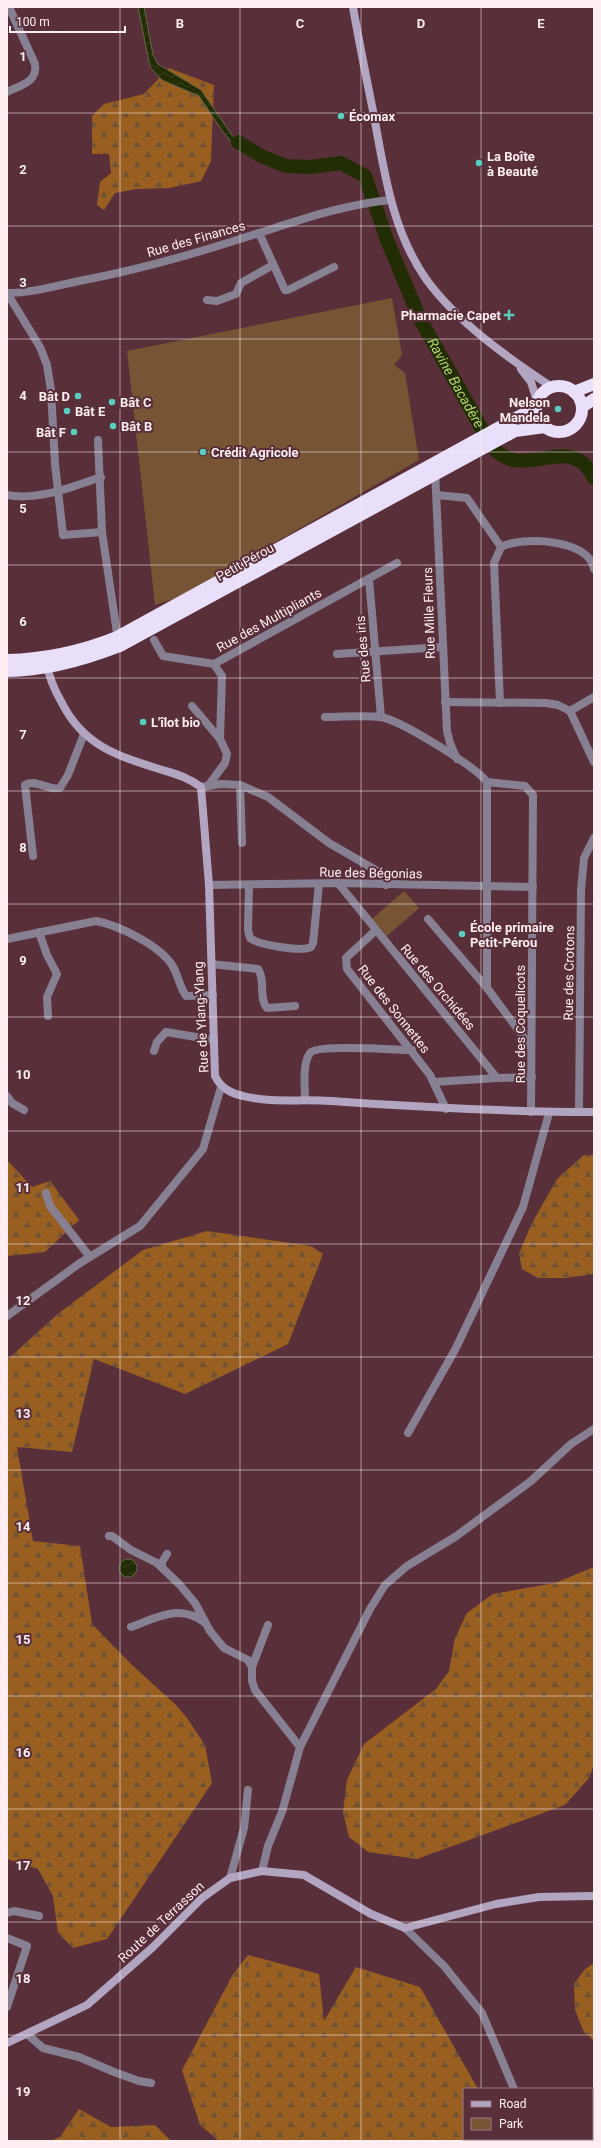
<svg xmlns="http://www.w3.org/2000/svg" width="601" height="2148" font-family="Roboto,sans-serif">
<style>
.green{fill:#775433}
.forest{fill:url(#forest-firs)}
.water{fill:url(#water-waves);stroke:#64674a}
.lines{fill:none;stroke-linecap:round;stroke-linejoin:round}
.river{stroke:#222d03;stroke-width:14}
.street{stroke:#878092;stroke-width:8}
.secondary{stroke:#b1a5c2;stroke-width:8}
.highway{stroke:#e9dffa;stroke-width:12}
.grid{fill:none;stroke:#ffeef1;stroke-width:1;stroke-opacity:0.55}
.poi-dot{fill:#59cebf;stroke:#592f3a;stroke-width:1.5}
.labels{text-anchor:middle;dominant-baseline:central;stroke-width:4;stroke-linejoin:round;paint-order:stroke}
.poi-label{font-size:13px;font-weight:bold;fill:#ffeef1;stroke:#592f3a;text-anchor:start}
.street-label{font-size:13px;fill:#ffeef1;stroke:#592f3a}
.water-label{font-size:14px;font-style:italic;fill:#b2d36a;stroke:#592f3a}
.grid-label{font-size:13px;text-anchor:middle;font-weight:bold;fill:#ffeef1;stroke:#592f3a;stroke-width:4;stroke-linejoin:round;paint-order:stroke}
</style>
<defs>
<pattern id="forest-firs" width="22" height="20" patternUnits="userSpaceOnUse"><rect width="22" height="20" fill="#995f20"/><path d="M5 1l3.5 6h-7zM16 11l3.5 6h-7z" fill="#6f5236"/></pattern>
<pattern id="water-waves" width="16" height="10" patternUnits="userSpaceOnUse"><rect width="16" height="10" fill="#222d03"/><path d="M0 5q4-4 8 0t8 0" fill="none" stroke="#38421c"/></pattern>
</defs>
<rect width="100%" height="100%" fill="#592f3a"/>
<g class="green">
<path d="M392,298L402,355L394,365L405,373L419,460L180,597L155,605L127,351Z"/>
<path d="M404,891L419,908L387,936L372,919Z"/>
</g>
<g class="forest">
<path d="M169,68L214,85L211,161L201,181L170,188L136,189L115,193L104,210L97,205L100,182L111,173L109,154H92V116L104,104L144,94Z"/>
<path d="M584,1155H594V1274L565,1278H538L522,1269L519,1254L531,1225L557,1179Z"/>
<path d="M7,1160L32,1187L50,1181L79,1220L45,1252L7,1256Z"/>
<path d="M207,1231L311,1246L323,1254L288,1344L185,1394L94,1359L72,1452L17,1447L33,1541L80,1546L92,1624L132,1665L176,1705L187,1718L205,1745L212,1783L107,1939L73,1948L58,1933L53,1896L38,1869L7,1859V1360L59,1313L143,1250Z"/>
<path d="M594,1567V1765L589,1778L565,1805L417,1859L368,1852L349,1837L343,1812L347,1780L364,1744L436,1689L449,1671L455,1638L467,1613L493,1594L555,1583Z"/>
<path d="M248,1955L319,1974L324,2021L356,1967L420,1987L478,2089H464V2139H474V2141H219L200,2125L182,2070L232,1976Z"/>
<path d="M594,1963V2041L584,2032L575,2010L574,1984L585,1969Z"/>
<path d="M79,2109L111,2127L155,2125L171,2141H51L60,2137Z"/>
</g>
<g class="water">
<path d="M138,7H144L153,55L158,64L201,90L234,138L263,157L289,165L297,163V169L265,165L238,150L223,132L199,96L162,80L150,67Z"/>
<circle cx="128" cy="1568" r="9"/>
</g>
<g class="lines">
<path class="river" id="s1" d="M238,142L263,157L286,166L311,167L341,163L365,176L387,240L420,319L492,447C521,479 556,442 583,463C587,466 591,473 594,478"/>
<g class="street">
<path d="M7,92C21,85 38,82 35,64L9,7"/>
<path d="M259,233L285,290H288L334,267"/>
<path d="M7,293C31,293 56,286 79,281C133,271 187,256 240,239C289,224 339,205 390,200"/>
<path d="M7,293L40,347L47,365L51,390L55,464L63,535L102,532"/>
<path d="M207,300L217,301L236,294L241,283L273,265"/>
<path d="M98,440L102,532L118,640"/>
<path d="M435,470L447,731L450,743L457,759"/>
<path d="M7,495C38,501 72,487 101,477"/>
<path d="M437,495L467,498L501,547L494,563L500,703"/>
<path d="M501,547C522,536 590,539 594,569"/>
<path d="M369,579L381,717"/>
<path d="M154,640L163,656L214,664L397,563"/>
<path d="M337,654L442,647"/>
<path d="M214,664L222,676L220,739"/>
<path d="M445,702L546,703L558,705L570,711"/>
<path d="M192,706L220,739L227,754L225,763L208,786"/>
<path d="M570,711L594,762"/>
<path d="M570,711L594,697"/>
<path d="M325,717C343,717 362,715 380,717C399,719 476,767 487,782"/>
<path d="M487,782L525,786L533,795L531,1112"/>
<path d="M487,782V988"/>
<path d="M240,785L242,843"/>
<path d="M201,787L221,784L240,785L268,797L329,843L381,873L386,885"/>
<path d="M33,856L25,785C34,778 49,791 60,788L68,775L84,734"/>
<path d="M338,883L497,1078L532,1077"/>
<path d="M209,885L338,883L533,887"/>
<path d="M249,885L248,930L250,938C258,945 302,952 311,947L313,943L319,884"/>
<path d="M428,919L487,988L531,1047"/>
<path d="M375,931L346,958L347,969L430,1075L446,1109"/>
<path d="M39,932L47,955L57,974L47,997L48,1016"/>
<path d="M7,939L96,921C118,925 159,945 172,965C178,974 179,986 186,996L213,995"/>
<path d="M211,964L258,969C266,981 258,997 267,1008L295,1006"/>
<path d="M154,1051L157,1042L166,1032L214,1040"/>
<path d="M434,1082L497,1078"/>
<path d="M7,1096L12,1103L24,1110"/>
<path d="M305,1099C305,1087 302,1064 310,1053C317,1044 397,1050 412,1050"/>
<path d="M579,1112L581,891L584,858L594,838"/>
<path d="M46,1193L50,1206L90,1257"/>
<path d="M7,1316L80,1263L140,1226L203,1149L221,1087"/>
<path d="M408,1433L456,1348L523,1207L549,1113"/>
<path d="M109,1536H112L131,1550L157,1563L179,1584L195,1603L210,1631L224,1648L248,1660L252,1667V1681L255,1690L300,1747"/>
<path d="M162,1567V1562L167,1554"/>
<path d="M131,1627C156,1618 180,1603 205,1623"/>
<path d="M252,1667L268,1625"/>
<path d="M262,1871L268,1846L282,1812L300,1747L370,1609L385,1585L407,1566L455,1537L531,1481L571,1444L594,1429"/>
<path d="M230,1878L244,1828L248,1790"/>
<path d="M7,1913L14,1911L39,1916"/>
<path d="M405,1928L444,1966L482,2013L514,2089"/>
<path d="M7,1938L27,1946L7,2007"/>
<path d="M27,2034L43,2048L79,2057L114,2072L139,2081L151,2083"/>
<path d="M527,2139L528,2141"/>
</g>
<g class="secondary">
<path d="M353,7C359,42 366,76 373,111C384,169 391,229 426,279C457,322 508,358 552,387"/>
<path d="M521,369L531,382L537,401"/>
<path d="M47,664C49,678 55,691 62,703C83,745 117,756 159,769C175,774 188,777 201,787L209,885L215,1076C221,1088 230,1093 243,1096C269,1103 303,1099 331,1101C419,1107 506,1112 594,1112"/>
<path d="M7,2043L87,2005L153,1947L202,1898L230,1878L262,1871L304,1875L371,1914L405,1928L496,1904L539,1897L594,1896"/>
</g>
<g class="highway">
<circle cx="559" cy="409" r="23"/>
<path d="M574,392L594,384"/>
<path d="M582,407L594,399"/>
<path d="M7,660C45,659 82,651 117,637L536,407"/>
<path d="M7,671C46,671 84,660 120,646L515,431L545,427"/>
</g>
</g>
<path class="grid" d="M120,7V2141M240,7V2141M361,7V2141M481,7V2089M7,113H594M7,226H594M7,339H594M7,452H594M7,565H594M7,678H594M7,791H594M7,904H594M7,1017H594M7,1131H594M7,1244H594M7,1357H594M7,1470H594M7,1583H594M7,1696H594M7,1809H594M7,1922H594M7,2035H594M481,2139V2141"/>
<g class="poi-dot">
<circle cx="341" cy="116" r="4"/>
<circle cx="479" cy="163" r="4"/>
<path d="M507 309h4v4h4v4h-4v4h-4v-4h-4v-4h4z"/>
<circle cx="78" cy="396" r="4"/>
<circle cx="112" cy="402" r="4"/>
<circle cx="558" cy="409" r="4"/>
<circle cx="67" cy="411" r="4"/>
<circle cx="113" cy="426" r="4"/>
<circle cx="74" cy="432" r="4"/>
<circle cx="203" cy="452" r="4"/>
<circle cx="143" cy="722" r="4"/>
<circle cx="462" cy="934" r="4"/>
</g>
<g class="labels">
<g class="poi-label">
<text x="349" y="116">Écomax</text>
<text x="487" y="156">La Boîte<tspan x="487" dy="15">à Beauté</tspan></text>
<text x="501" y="315" text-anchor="end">Pharmacie Capet</text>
<text x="70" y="396" text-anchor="end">Bât D</text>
<text x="120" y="402">Bât C</text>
<text x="550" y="402" text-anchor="end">Nelson<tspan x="550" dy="15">Mandela</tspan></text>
<text x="75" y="411">Bât E</text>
<text x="121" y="426">Bât B</text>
<text x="66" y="432" text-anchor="end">Bât F</text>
<text x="211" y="452">Crédit Agricole</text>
<text x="151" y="722">L'îlot bio</text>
<text x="470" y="927">École primaire<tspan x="470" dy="15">Petit-Pérou</tspan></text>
</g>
<g class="street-label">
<text transform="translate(196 239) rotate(-16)">Rue des Finances</text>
<text transform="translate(245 562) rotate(-29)">Petit Pérou</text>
<text transform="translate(429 613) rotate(-92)">Rue Mille Fleurs</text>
<text transform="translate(269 620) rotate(-29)">Rue des Multipliants</text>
<text transform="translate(363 649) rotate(-95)">Rue des iris</text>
<text transform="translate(371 873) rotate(1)">Rue des Bégonias</text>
<text transform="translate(569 973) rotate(-89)">Rue des Crotons</text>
<text transform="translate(438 987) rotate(50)">Rue des Orchidées</text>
<text transform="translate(394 1009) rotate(52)">Rue des Sonnettes</text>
<text transform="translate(201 1017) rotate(-93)">Rue de Ylang-Ylang</text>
<text transform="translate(520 1024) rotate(-90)">Rue des Coquelicots</text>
<text transform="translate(161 1922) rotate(-43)">Route de Terrasson</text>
</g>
<g class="water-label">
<text stroke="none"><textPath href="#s1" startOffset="363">Ravine Bacadère</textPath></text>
</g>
</g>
<g class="grid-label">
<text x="180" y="28">B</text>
<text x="300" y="28">C</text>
<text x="421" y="28">D</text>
<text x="541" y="28">E</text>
<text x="23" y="61">1</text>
<text x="23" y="174">2</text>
<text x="23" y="287">3</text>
<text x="23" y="400">4</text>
<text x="23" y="513">5</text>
<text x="23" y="626">6</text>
<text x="23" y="739">7</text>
<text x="23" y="852">8</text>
<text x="23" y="965">9</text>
<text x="23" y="1079">10</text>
<text x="23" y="1192">11</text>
<text x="23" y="1305">12</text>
<text x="23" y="1418">13</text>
<text x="23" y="1531">14</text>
<text x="23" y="1644">15</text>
<text x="23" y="1757">16</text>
<text x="23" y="1870">17</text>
<text x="23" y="1983">18</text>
<text x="23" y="2096">19</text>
</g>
<rect width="601" height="2148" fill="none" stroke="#ffeef1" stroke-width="16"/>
<rect x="463" y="2088" width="130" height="52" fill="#592f3a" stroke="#9b7b83"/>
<rect x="471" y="2101" width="20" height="6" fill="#b1a5c2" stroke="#9b7b83"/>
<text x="499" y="2108" font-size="12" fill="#ffeef1">Road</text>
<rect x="471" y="2118" width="20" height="12" fill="#775433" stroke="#9b7b83"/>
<text x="499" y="2128" font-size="12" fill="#ffeef1">Park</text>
<path d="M10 26v6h115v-6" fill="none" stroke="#ffeef1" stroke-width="2"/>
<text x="16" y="26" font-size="12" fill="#ffeef1" stroke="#592f3a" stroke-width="3" paint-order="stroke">100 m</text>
</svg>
